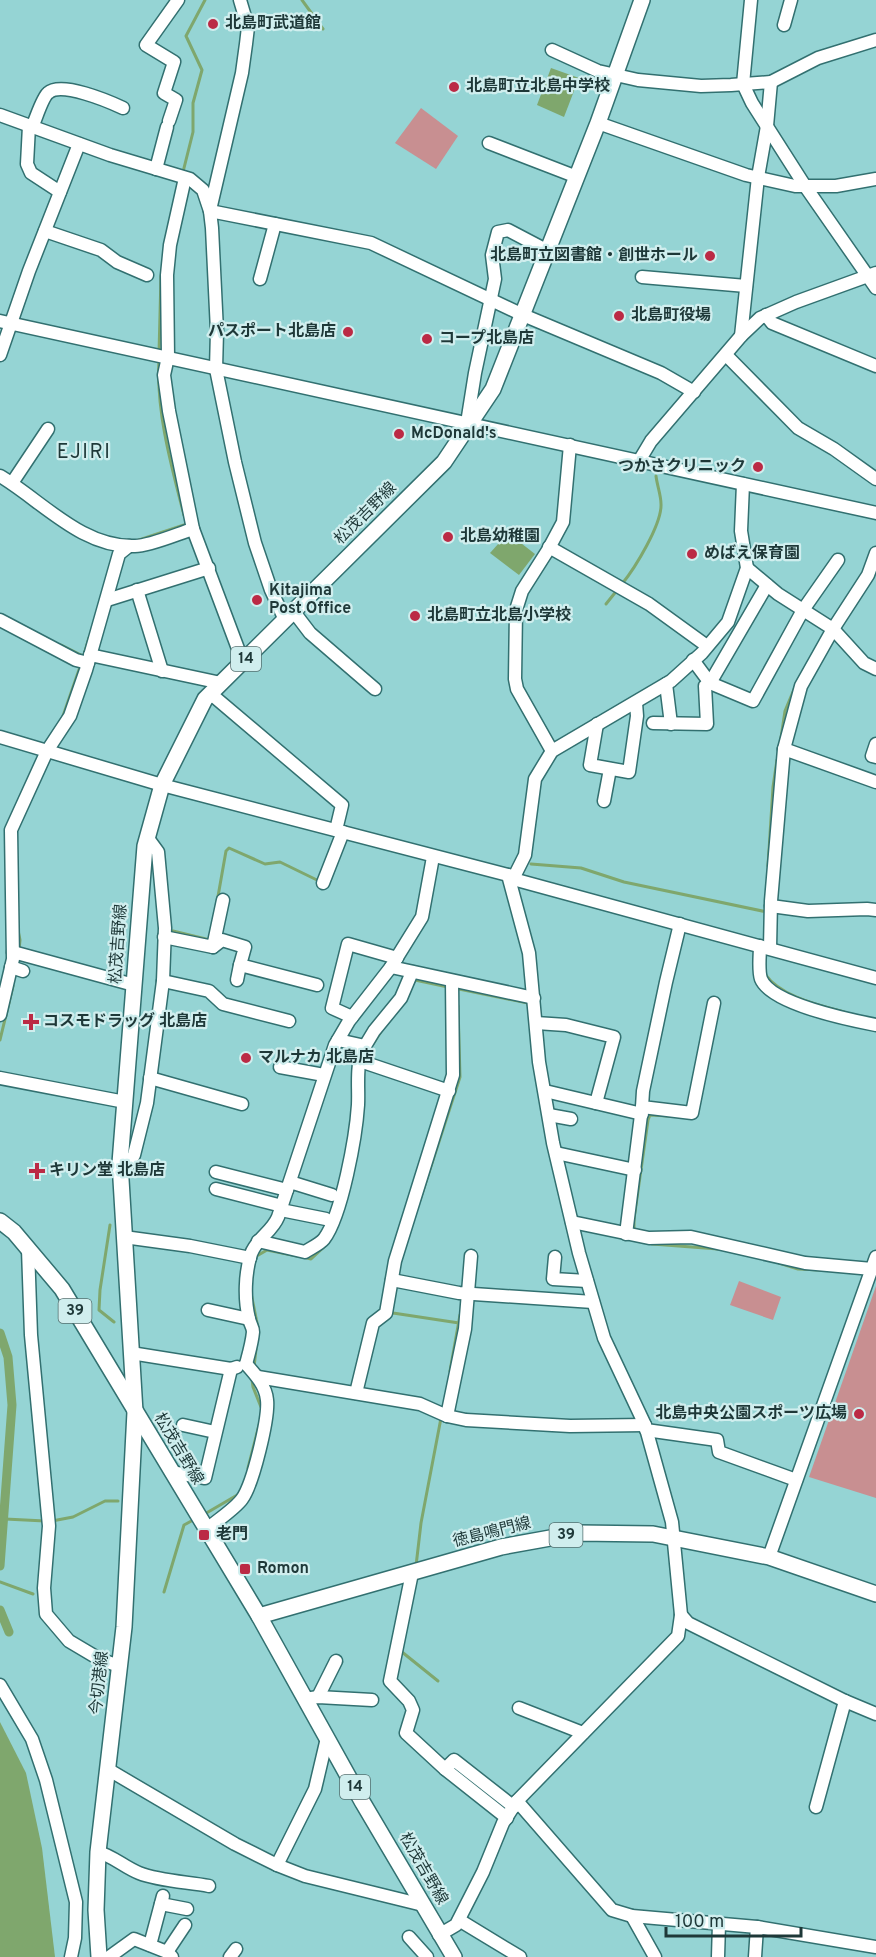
<svg xmlns="http://www.w3.org/2000/svg" width="876" height="1957" font-family="Overpass,'Noto Sans JP',sans-serif">
<style>
.green{fill:#c88f91}
.water{fill:#7fa76d}
.lines{fill:none;stroke-linecap:round;stroke-linejoin:round}
.stream{stroke:#7fa76d;stroke-width:3}
.canal{stroke:#7fa76d;stroke-width:9}
.minor-casing{stroke:#327070;stroke-width:15}
.major-casing{stroke:#327070;stroke-width:18}
.minor{stroke:#fff;stroke-width:12}
.major{stroke:#fff;stroke-width:15}
.poi-dot{fill:#bb2a45;stroke:#d0eeee;stroke-width:2}
.labels{text-anchor:middle;dominant-baseline:central;stroke-width:4.5;stroke-linejoin:round;paint-order:stroke}
.shield{fill:#d0eeee;stroke:#536f6f;stroke-width:1.5}
.shield-label{font-size:15px;font-weight:bold;fill:#1e3838}
.poi-label{font-size:16px;font-weight:bold;fill:#1e3838;stroke:#d0eeee;text-anchor:start}
.street-label{font-size:16px;fill:#1e3838;stroke:#d0eeee}
.quarter-label{font-size:20px;letter-spacing:1.5px;fill:#1e3838;stroke:#d0eeee}
</style>
<rect width="100%" height="100%" fill="#95d4d4"/>
<g class="green">
<path d="M421,108L458,136L436,169L395,143Z"/>
<path d="M739,1281L781,1297L773,1320L730,1305Z"/>
<path d="M876,1286V1498L809,1477Z"/>
</g>
<g class="water">
<path d="M551,68L579,78L564,117L537,105Z"/>
<path d="M508,533L535,554L519,575L490,553Z"/>
<path d="M0,1722L26,1773L42,1848L55,1957H0Z"/>
</g>
<g class="lines">
<g class="stream">
<path d="M302,0L323,29"/>
<path d="M183,172L193,132V103L202,70L186,36L205,0"/>
<path d="M159,353L161,276"/>
<path d="M159,360C156,411 171,465 184,515"/>
<path d="M136,541L187,524L186,522"/>
<path d="M622,584C635,568 662,524 661,504C661,495 657,485 656,476"/>
<path d="M606,604L618,589"/>
<path d="M61,645L83,656"/>
<path d="M83,658L89,638"/>
<path d="M63,716L81,664"/>
<path d="M781,738L785,711L795,687"/>
<path d="M531,864L581,868L624,882L767,912"/>
<path d="M768,866L773,787L777,760"/>
<path d="M217,902L226,851L229,848L265,864L280,862L319,881"/>
<path d="M18,930L20,940L19,950"/>
<path d="M173,931L210,940V938"/>
<path d="M765,974C781,997 819,1005 844,1012"/>
<path d="M414,982L415,980L448,987"/>
<path d="M454,988L528,1003V1005"/>
<path d="M0,1040L13,986"/>
<path d="M373,1044L382,1030"/>
<path d="M420,1200L460,1077L458,1006"/>
<path d="M110,1225L100,1290L99,1310L114,1322"/>
<path d="M634,1232V1219L648,1120L650,1115L669,1116"/>
<path d="M652,1244L718,1249"/>
<path d="M255,1257L267,1250L297,1256"/>
<path d="M303,1257L311,1259L325,1246"/>
<path d="M779,1263L798,1269L820,1270"/>
<path d="M251,1293L258,1328"/>
<path d="M391,1310L393,1313L459,1323"/>
<path d="M254,1367L256,1349"/>
<path d="M450,1371L460,1315"/>
<path d="M252,1379L253,1387L261,1407"/>
<path d="M248,1468L259,1425"/>
<path d="M203,1515L239,1494"/>
<path d="M5,1519L45,1521"/>
<path d="M52,1521L73,1517L105,1501H118"/>
<path d="M416,1566L421,1523L441,1418"/>
<path d="M0,1582L33,1594"/>
<path d="M164,1592L184,1525L195,1519"/>
<path d="M402,1652L438,1681"/>
</g>
<g class="canal">
<path d="M0,1333L8,1357L12,1405L0,1566"/>
<path d="M0,1610L9,1632"/>
</g>
<g class="minor-casing">
<g id="minor">
<path d="M751,0L743,84L752,103L805,186L876,288"/>
<path d="M784,25L791,0"/>
<path d="M552,50L598,71L638,80L701,86L731,85L771,82L818,58L876,40"/>
<path d="M0,115L110,155L190,179L203,190L210,211L212,228L217,331L216,369L235,462L255,543L271,590L285,620"/>
<path d="M169,121L176,100L164,93L174,62L146,45L178,0"/>
<path d="M598,123L746,175L795,186H836L876,179"/>
<path d="M29,126L27,164L31,173L60,192"/>
<path d="M32,127C36,119 42,98 48,93C61,81 108,101 123,108"/>
<path d="M489,143L577,177"/>
<path d="M156,169L167,127"/>
<path d="M185,178L170,245L167,275L168,357L164,375L169,411L193,529"/>
<path d="M210,210L242,73L246,44L248,27L240,0"/>
<path d="M210,211L371,243L523,315L661,373L694,392"/>
<path d="M45,231L101,250L117,262L147,275"/>
<path d="M642,277L746,286"/>
<path d="M260,279L275,224"/>
<path d="M766,315L772,323L876,366"/>
<path d="M0,321L876,513"/>
<path d="M741,336L758,177L767,126L771,82"/>
<path d="M0,355L29,271L79,144"/>
<path d="M726,355L798,428L834,449L876,479"/>
<path d="M467,423L475,373L495,279L492,255L498,232L508,230L548,251"/>
<path d="M639,461L651,441L741,336L760,318L796,302L876,273"/>
<path d="M0,476C42,501 82,548 135,546C150,546 177,534 193,529L243,662"/>
<path d="M12,483L48,429"/>
<path d="M549,547L649,604L707,646"/>
<path d="M747,568L778,594L833,629L864,663L876,669"/>
<path d="M137,590L162,671"/>
<path d="M107,600L209,568"/>
<path d="M294,612L310,633L375,689"/>
<path d="M0,620L76,660L88,663"/>
<path d="M90,655L221,683"/>
<path d="M693,660L710,683L753,701L803,610L838,560"/>
<path d="M666,684L671,724"/>
<path d="M211,694L342,805L336,830"/>
<path d="M653,723L707,724L705,686L710,683L767,585"/>
<path d="M597,724L590,765L629,772L637,716L636,703"/>
<path d="M0,737L162,785L508,875L513,879L876,978"/>
<path d="M876,744L872,756L876,757"/>
<path d="M784,749L876,782"/>
<path d="M552,751L517,689L515,679L516,610L522,591L548,550L563,522L570,445"/>
<path d="M604,801L610,769"/>
<path d="M513,879L525,855L535,779L552,751L671,681L702,653L728,622L747,568L741,531L743,484"/>
<path d="M323,883L343,832"/>
<path d="M771,906L808,911L867,909L876,910"/>
<path d="M680,924L666,982L643,1091L642,1107L692,1113L714,1003"/>
<path d="M164,937L213,947L223,900"/>
<path d="M760,946C760,955 758,970 761,979C771,1004 850,1020 876,1025"/>
<path d="M213,947L222,940L245,947L240,965L317,985"/>
<path d="M770,948L771,901L784,749L801,686L833,629L868,575L876,553"/>
<path d="M13,952L134,985"/>
<path d="M11,967L23,971"/>
<path d="M391,967L534,998"/>
<path d="M237,980L240,965"/>
<path d="M163,981L209,991L223,1004L289,1021"/>
<path d="M0,1015L13,959L11,830L47,751L70,716L86,670L119,554L129,546"/>
<path d="M352,1017L332,1008L348,944L397,958"/>
<path d="M536,1023L566,1025L614,1037L596,1103"/>
<path d="M338,1040L365,1046L374,1031L401,998L412,972"/>
<path d="M360,1061L449,1091"/>
<path d="M280,1067L324,1075"/>
<path d="M0,1078L125,1102"/>
<path d="M150,1078L242,1104"/>
<path d="M545,1091L642,1114"/>
<path d="M549,1115L571,1119"/>
<path d="M556,1153L635,1170"/>
<path d="M216,1172L287,1190"/>
<path d="M120,1179L134,1155L147,1103L163,981L165,928L158,852L147,837"/>
<path d="M290,1182L332,1195"/>
<path d="M216,1189L282,1206"/>
<path d="M281,1210L326,1219"/>
<path d="M572,1222L649,1238L691,1237L805,1263L872,1269"/>
<path d="M626,1234L642,1107"/>
<path d="M124,1237L190,1246L250,1258"/>
<path d="M258,1241L305,1252C311,1248 320,1244 324,1239C342,1215 356,1136 358,1105C359,1085 355,1064 365,1046"/>
<path d="M28,1249L31,1335L49,1526L44,1588L46,1614L69,1641L101,1660L120,1666"/>
<path d="M555,1257L553,1279L587,1281"/>
<path d="M392,1280L459,1293L593,1302"/>
<path d="M208,1310L249,1319"/>
<path d="M131,1353L231,1369L237,1367"/>
<path d="M246,1364C249,1353 252,1343 253,1332C253,1327 250,1324 249,1319C244,1299 245,1273 251,1254C256,1239 272,1232 278,1217L335,1045L349,1021L391,967L422,917L433,857"/>
<path d="M258,1377L420,1404L447,1416L466,1420L570,1426L645,1425"/>
<path d="M356,1393L373,1323L386,1313L395,1261L453,1075L452,981"/>
<path d="M447,1416L465,1329L471,1256"/>
<path d="M183,1425L215,1432"/>
<path d="M646,1430L717,1440L719,1452L796,1480"/>
<path d="M171,1472L205,1478L231,1369"/>
<path d="M206,1530C216,1521 235,1509 242,1499C253,1484 269,1418 267,1400C266,1386 255,1374 246,1364"/>
<path d="M769,1557L876,1257"/>
<path d="M412,1573L390,1681L409,1701L413,1710L406,1733L445,1769L507,1818"/>
<path d="M681,1615L688,1623L845,1701L876,1714"/>
<path d="M0,1685L32,1739L46,1780L76,1902L75,1938L71,1957"/>
<path d="M318,1697L336,1661"/>
<path d="M305,1699L318,1697L372,1700"/>
<path d="M519,1708L583,1733"/>
<path d="M445,1769L454,1760L514,1807"/>
<path d="M109,1770L235,1844L277,1865L305,1876L423,1905"/>
<path d="M517,1801L612,1910L632,1916L757,1927L876,1947"/>
<path d="M816,1807L845,1701"/>
<path d="M98,1852C113,1856 124,1867 139,1873C159,1881 188,1882 209,1886"/>
<path d="M277,1865L315,1789L327,1738"/>
<path d="M161,1904L187,1909"/>
<path d="M632,1916L655,1957"/>
<path d="M459,1920L520,1957"/>
<path d="M439,1935L456,1925L483,1872L503,1823L517,1801L678,1636L681,1615L672,1522L645,1425L604,1338L579,1253L553,1143L539,1062L529,953L508,875"/>
<path d="M409,1937L427,1957"/>
<path d="M150,1945L163,1896"/>
<path d="M167,1952L185,1925"/>
<path d="M109,1957L134,1939L167,1952L172,1957"/>
<path d="M230,1957L236,1949"/>
<path d="M718,1957L719,1924"/>
<path d="M755,1957L757,1927"/>
</g>
</g>
<g class="major-casing">
<g id="major">
<path d="M0,1221L14,1232L62,1289L259,1616L363,1803L454,1957"/>
<path d="M259,1616L501,1547L578,1533L653,1534L769,1557L876,1594"/>
<path d="M99,1957L96,1910L98,1852L124,1627L135,1412L120,1163L145,846L162,785L205,699L444,462L493,389L598,123L642,0"/>
</g>
</g>
<use href="#minor" class="minor"/>
<use href="#major" class="major"/>
</g>
<g class="poi-dot">
<circle cx="213" cy="24" r="6"/>
<circle cx="454" cy="87" r="6"/>
<circle cx="710" cy="256" r="6"/>
<circle cx="619" cy="316" r="6"/>
<circle cx="348" cy="332" r="6"/>
<circle cx="427" cy="339" r="6"/>
<circle cx="399" cy="434" r="6"/>
<circle cx="758" cy="467" r="6"/>
<circle cx="448" cy="537" r="6"/>
<circle cx="692" cy="554" r="6"/>
<circle cx="257" cy="600" r="6"/>
<circle cx="415" cy="616" r="6"/>
<path d="M28 1013h6v6h6v6h-6v6h-6v-6h-6v-6h6z"/>
<circle cx="246" cy="1058" r="6"/>
<path d="M34 1162h6v6h6v6h-6v6h-6v-6h-6v-6h6z"/>
<circle cx="859" cy="1414" r="6"/>
<rect x="198" y="1529" width="12" height="12" rx="3"/>
<rect x="239" y="1563" width="12" height="12" rx="3"/>
</g>
<g class="labels">
<g class="shield">
<rect x="231" y="647" width="30" height="24" rx="4.5"/>
<rect x="58.5" y="1299" width="33" height="24" rx="4.5"/>
<rect x="549.5" y="1523" width="33" height="24" rx="4.5"/>
<rect x="340" y="1775" width="30" height="24" rx="4.5"/>
</g>
<g class="shield-label">
<text x="246" y="659">14</text>
<text x="75" y="1311">39</text>
<text x="566" y="1535">39</text>
<text x="355" y="1787">14</text>
</g>
<g class="poi-label">
<text x="225" y="24">北島町武道館</text>
<text x="466" y="87">北島町立北島中学校</text>
<text x="698" y="256" text-anchor="end">北島町立図書館・創世ホール</text>
<text x="631" y="316">北島町役場</text>
<text x="336" y="332" text-anchor="end">パスポート北島店</text>
<text x="439" y="339">コープ北島店</text>
<text x="411" y="434">McDonald's</text>
<text x="746" y="467" text-anchor="end">つかさクリニック</text>
<text x="460" y="537">北島幼稚園</text>
<text x="704" y="554">めばえ保育園</text>
<text x="269" y="591">Kitajima<tspan x="269" dy="18">Post Office</tspan></text>
<text x="427" y="616">北島町立北島小学校</text>
<text x="43" y="1022">コスモドラッグ 北島店</text>
<text x="258" y="1058">マルナカ 北島店</text>
<text x="49" y="1171">キリン堂 北島店</text>
<text x="847" y="1414" text-anchor="end">北島中央公園スポーツ広場</text>
<text x="216" y="1535">老門</text>
<text x="257" y="1569">Romon</text>
</g>
<g class="street-label">
<text transform="translate(366 514) rotate(-45)">松茂吉野線</text>
<text transform="translate(119 944) rotate(-86)">松茂吉野線</text>
<text transform="translate(178 1449) rotate(59)">松茂吉野線</text>
<text transform="translate(492 1533) rotate(-14)">徳島鳴門線</text>
<text transform="translate(100 1683) rotate(-84)">今切港線</text>
<text transform="translate(423 1869) rotate(60)">松茂吉野線</text>
</g>
<g class="quarter-label">
<text x="84" y="453">EJIRI</text>
</g>
</g>
<path d="M666 1927v9h135v-9" fill="none" stroke="#1e3838" stroke-width="3"/>
<text x="675" y="1927" font-size="18" fill="#1e3838" stroke="#d0eeee" stroke-width="4.5" paint-order="stroke">100 m</text>
</svg>
